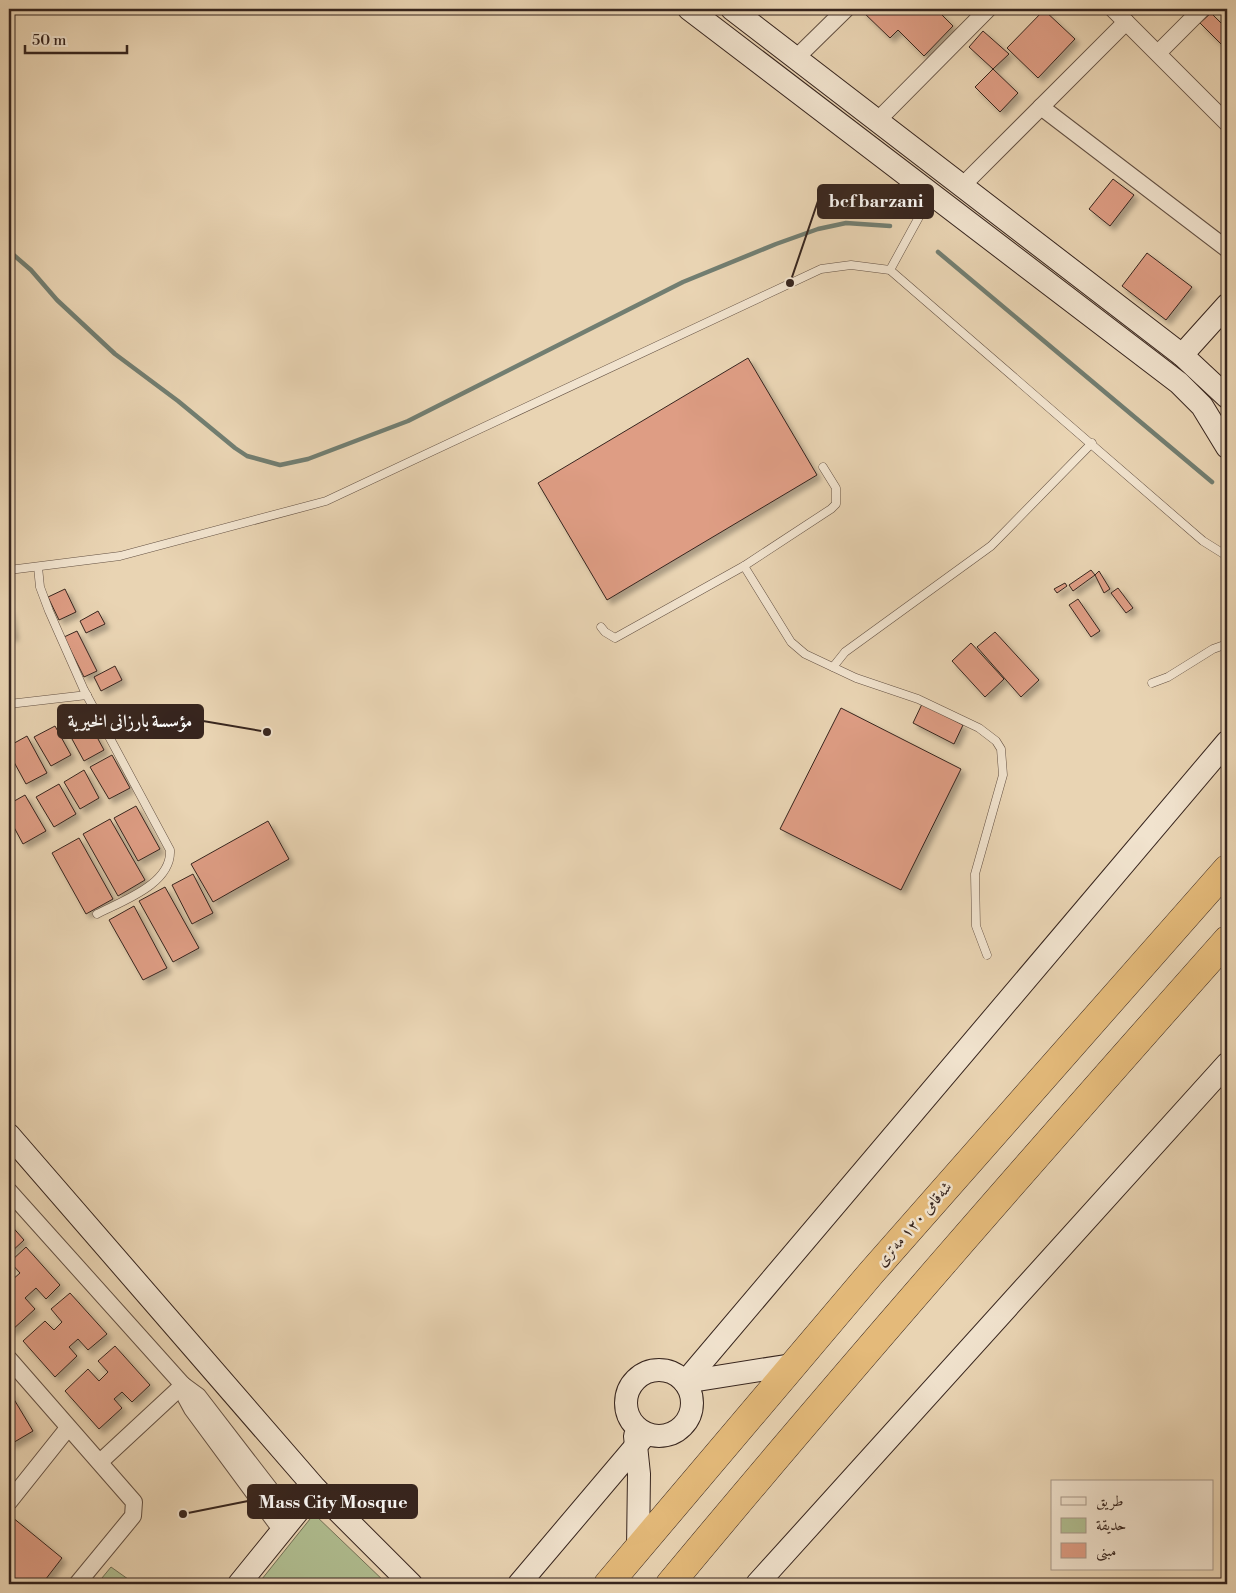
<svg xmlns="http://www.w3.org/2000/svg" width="1236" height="1593" font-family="'Libre Bodoni',Amiri,serif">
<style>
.green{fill:#b0be91;stroke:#747258}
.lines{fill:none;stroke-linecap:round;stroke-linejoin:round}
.stream{stroke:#727e71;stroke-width:4.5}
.building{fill:#de9d84;stroke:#37251e;filter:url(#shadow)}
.lane-casing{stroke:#645143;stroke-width:9}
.street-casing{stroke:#645143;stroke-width:18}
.secondary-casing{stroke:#37251e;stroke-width:24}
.highway-casing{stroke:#37251e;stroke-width:29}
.lane{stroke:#f1e3ce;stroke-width:8}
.street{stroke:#f1e3ce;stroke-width:16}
.secondary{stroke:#f1e3ce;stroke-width:22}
.highway{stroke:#e4ba7a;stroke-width:28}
.labels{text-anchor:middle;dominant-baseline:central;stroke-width:5;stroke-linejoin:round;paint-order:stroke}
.street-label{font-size:16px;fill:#37251e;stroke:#f1e3ce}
.leader{fill:none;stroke:#37251e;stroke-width:2}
.callout-dot{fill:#37251e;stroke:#f1e3ce;stroke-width:2}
.callout{fill:#37251e;stroke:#37251e;stroke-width:2}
.callout-label{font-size:18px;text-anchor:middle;font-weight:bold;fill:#fff}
</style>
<defs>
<filter id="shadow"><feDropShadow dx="4.5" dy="4.5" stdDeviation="2.5" flood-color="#0004"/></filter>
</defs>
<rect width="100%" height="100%" fill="#e9d4b3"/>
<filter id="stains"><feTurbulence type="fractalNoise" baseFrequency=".004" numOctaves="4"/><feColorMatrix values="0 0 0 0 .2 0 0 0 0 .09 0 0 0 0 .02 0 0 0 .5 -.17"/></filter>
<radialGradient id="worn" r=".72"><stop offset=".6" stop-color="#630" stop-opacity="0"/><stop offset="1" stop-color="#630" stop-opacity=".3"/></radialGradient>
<g class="green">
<path d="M314,1514L387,1584H258Z"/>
<path d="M111,1567L135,1584H97Z"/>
</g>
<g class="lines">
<g class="stream">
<path d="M9,251L31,270L57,300L115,354L178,401L235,448L247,456L280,465L308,459L408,421L683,282L776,244L818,229L846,223L890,226"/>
<path d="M938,252L1212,482"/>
</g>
</g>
<g class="building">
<path d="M864,9H936L953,26L924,56L898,30L890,38L862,11Z"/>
<path d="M1044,10L1075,39L1038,78L1007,48Z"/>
<path d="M1211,13L1227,29V50L1200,23Z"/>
<path d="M983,31L1009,54L993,69L969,47Z"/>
<path d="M993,69L1018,93L1000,112L975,87Z"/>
<path d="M1113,179L1134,195L1110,226L1089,209Z"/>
<path d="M1147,253L1192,287L1166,320L1122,286Z"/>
<path d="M748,358L817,475L607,600L538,483Z"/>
<path d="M1091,570L1095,575L1073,591L1069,585Z"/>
<path d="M1099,571L1110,589L1104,593L1095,575Z"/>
<path d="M1065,583L1067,586L1057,593L1054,589Z"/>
<path d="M1118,588L1133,608L1126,613L1111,593Z"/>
<path d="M65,589L76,612L59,620L48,597Z"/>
<path d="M1078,599L1100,631L1091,637L1069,605Z"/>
<path d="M9,608L14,636L9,637Z"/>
<path d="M98,611L105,624L86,633L80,621Z"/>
<path d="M77,631L97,671L84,677L64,637Z"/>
<path d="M995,632L1039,680L1021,697L977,647Z"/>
<path d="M971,643L1004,679L985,697L952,661Z"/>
<path d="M115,666L122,680L101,691L94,677Z"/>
<path d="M922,704L963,725L954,744L913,723Z"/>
<path d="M841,708L961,769L901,890L780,829Z"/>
<path d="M86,717L104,750L84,761L66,728Z"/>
<path d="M55,726L71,755L51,766L34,737Z"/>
<path d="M27,736L47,773L26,784L9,753V746Z"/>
<path d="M112,755L130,788L109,799L90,767Z"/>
<path d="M84,770L99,798L80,809L64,782Z"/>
<path d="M59,784L76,814L54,827L36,797Z"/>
<path d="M25,795L46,831L23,844L9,818V804Z"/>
<path d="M136,806L160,849L138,861L114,818Z"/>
<path d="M110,819L145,880L118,896L83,834Z"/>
<path d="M268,821L289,859L213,902L191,864Z"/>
<path d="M79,838L113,899L86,914L52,853Z"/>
<path d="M193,874L213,913L192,924L172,885Z"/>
<path d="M165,887L199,948L173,962L139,901Z"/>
<path d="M134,906L167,968L143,980L109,920Z"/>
<path d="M9,1223L24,1240L9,1254Z"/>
<path d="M26,1247L60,1285L46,1299L36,1288L25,1298L35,1309L11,1331L9,1328V1276L12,1280L20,1273L10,1262Z"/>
<path d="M70,1293L107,1334L88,1350L78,1339L69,1347L77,1356L55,1377L23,1341L45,1321L54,1330L62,1322L51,1309Z"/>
<path d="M115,1346L150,1385L132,1402L122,1392L114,1399L122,1408L99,1429L65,1391L88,1369L99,1381L108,1372L98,1361Z"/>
<path d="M9,1391L33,1431L11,1444L9,1439Z"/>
<path d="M12,1517L62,1558L42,1584H14L9,1580V1521Z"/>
</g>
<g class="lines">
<g class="lane-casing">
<g id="lane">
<path d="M890,270L931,195"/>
<path d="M744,566L791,642L805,654L856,678L918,699L979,728L996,741L1001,749L1003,775L975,874L976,926L987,955"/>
<path d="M38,567L40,587L49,611L84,690L170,850C172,884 122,901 97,914"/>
<path d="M9,570L120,556L326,501L821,269L851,265L890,270L1203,541L1227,556"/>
<path d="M601,627L605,632L615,638L744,566L831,509L836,504V488L823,467"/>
<path d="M833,667L845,652L991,546L1092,443"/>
<path d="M1152,683L1168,677L1213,649L1227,644"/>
<path d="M9,704L87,695"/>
<path d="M1227,711V715"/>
</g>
</g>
<g class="street-casing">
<g id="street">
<path d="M1113,9L1227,123"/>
<path d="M1158,53L1202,9"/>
<path d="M796,58L846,9"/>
<path d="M1041,107L1227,249"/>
<path d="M877,121L988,9"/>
<path d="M962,186L1126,22"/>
<path d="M9,1191L183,1385L198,1396L292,1518"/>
<path d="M9,1359L134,1502L133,1516L77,1584"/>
<path d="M183,1385L186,1398L192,1409L282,1531"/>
<path d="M100,1462L183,1385"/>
<path d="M9,1502L68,1428"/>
</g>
</g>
<g class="secondary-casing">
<g id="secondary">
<path d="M689,9L1179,383L1202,406L1227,447"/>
<path d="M732,9L1182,355L1227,397"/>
<path d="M1182,355L1227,305"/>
<path d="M9,1135L316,1489L411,1584"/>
<circle cx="659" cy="1403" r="33"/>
<path d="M685,1382L1227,742"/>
<path d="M685,1382L792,1365"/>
<path d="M635,1436L639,1474L638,1549"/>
<path d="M239,1584L316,1489"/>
<path d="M519,1584L646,1434"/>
<path d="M757,1584L1227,1064"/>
</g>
</g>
<g class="highway-casing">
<g id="highway">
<path d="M608,1584L872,1272L1227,869"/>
<path d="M670,1584C851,1366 1039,1152 1227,940"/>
</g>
</g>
<use href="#lane" class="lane"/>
<use href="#street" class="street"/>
<use href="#secondary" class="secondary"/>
<use href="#highway" class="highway"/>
</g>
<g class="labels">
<g class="street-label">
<text transform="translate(914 1224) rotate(-49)">شەقامی ١٢٠ مەتری</text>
</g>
</g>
<path class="leader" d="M790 283L818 201M267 732L203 721M183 1514L248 1501"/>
<g class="callout-dot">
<circle cx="790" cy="283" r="5"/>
<circle cx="267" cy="732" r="5"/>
<circle cx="183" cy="1514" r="5"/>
</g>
<g class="callout">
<rect x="818" y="185" width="115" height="33" rx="5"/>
<rect x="58" y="705" width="145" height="33" rx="5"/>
<rect x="248" y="1485" width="169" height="33" rx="5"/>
</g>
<g class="callout-label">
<text x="876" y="207">bcf barzani</text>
<text x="130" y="727">مؤسسة بارزانی الخیریة</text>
<text x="333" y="1508">Mass City Mosque</text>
</g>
<rect width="1236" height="1593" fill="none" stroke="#e9d4b3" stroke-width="30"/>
<rect x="10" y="10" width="1216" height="1573" fill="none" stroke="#37251e" stroke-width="2.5"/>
<rect x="15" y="15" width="1206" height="1563" fill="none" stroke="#37251e"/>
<rect x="1051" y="1480" width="162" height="90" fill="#f1e3ce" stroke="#a79788"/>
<rect x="1061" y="1497" width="25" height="8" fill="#f1e3ce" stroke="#a79788"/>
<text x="1096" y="1506" font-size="15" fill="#37251e">طريق</text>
<rect x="1061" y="1518" width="25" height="15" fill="#b0be91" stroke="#a79788"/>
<text x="1096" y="1530" font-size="15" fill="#37251e">حديقة</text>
<rect x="1061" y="1543" width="25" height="15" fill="#de9d84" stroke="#a79788"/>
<text x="1096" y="1556" font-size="15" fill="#37251e">مبنى</text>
<path d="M25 45v8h102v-8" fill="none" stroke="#37251e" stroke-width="2.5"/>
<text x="32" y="45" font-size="15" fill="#37251e" stroke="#f1e3ce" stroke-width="4" paint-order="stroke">50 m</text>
<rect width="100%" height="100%" filter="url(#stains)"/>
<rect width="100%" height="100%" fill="url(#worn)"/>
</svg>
